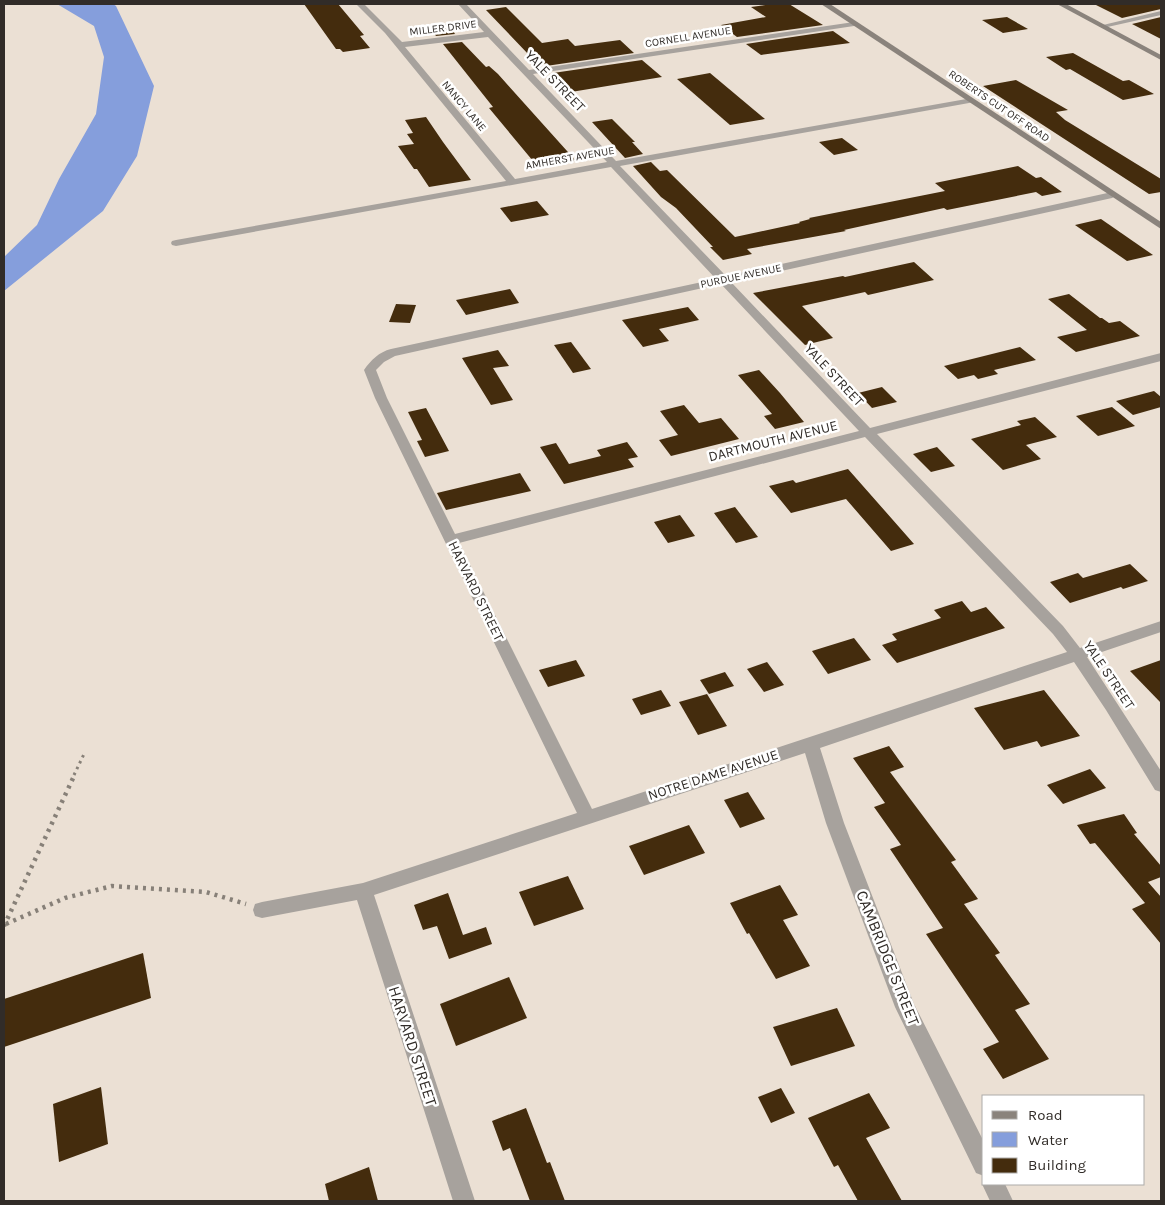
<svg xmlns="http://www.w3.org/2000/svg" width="1165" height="1205" font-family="Karla,sans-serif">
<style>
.water{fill:#859edc}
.building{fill:#442c0d}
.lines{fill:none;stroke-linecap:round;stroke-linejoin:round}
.path-far1{stroke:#878078;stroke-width:3;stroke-dasharray:2.5 4;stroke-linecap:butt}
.path{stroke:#878078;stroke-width:4.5;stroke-dasharray:3 5;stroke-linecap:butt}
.street{fill:#a7a29d;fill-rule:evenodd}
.secondary{fill:#8a837c;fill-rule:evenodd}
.labels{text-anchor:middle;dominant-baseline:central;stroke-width:5;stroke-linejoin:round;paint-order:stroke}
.far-street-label{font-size:11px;fill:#312c28;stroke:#fff}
.street-label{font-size:14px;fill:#312c28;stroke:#fff}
.near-street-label{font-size:16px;fill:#312c28;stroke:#fff}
</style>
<rect width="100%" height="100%" fill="#ebe0d4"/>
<path class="water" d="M57,4H113L116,6L154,86L137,156L103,211L4,291V257L37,225L59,179L96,114L104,57L94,26Z"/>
<g class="building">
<path d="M304,4H338L364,35L360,36L370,48L343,52L340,49H336Z"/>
<path d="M772,4H789L823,25L737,37L721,25L766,17L751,7Z"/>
<path d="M1094,4H1161V9L1122,18Z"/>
<path d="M506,7L542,43L568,39L575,46L620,40L634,53L546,66L535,54L529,55L486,10Z"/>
<path d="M1007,17L1028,29L1003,33L982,20Z"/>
<path d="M1161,17V39L1132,24Z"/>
<path d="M448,24L455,34L436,36L429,26Z"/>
<path d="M833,31L850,43L761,55L746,44Z"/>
<path d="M462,42L486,67L489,66L498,74L576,161L541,167L536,160L533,161L489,108L493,107L443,44Z"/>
<path d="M1073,53L1123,81L1129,80L1154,94L1123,100L1070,69L1066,70L1046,57Z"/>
<path d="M642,60L662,77L571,92L553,73Z"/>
<path d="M710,73L765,119L730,125L677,79Z"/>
<path d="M1016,80L1068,110L1056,112L1065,120L1161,179V192L1149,194L983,86Z"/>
<path d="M426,117L443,142L471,180L429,187L417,169H414L398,146L414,144L407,134L413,133L405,120Z"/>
<path d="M612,119L635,142H632L643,154L625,158L592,122Z"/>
<path d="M842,138L858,150L834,155L819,142Z"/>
<path d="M651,162L660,171L667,170L735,237L800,223L799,222L810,219L809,218L945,191L935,183L1018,166L1036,178L1041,177L1062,192L1042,196L1036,192L947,210L944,208L844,230L846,231L747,249L752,254L723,260L710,247H713L676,208L661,197L633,166Z"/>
<path d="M537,201L549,215L511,222L500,208Z"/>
<path d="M1101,219L1153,255L1127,261L1075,225Z"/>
<path d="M914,262L934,280L868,295L865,292L802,306L833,338L805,345L753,293L843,276L845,277Z"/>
<path d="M510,289L519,303L466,315L456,300Z"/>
<path d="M1069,294L1100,318H1102L1109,323L1120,321L1140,336L1076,352L1057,337L1087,330L1048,299Z"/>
<path d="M396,304L416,305L410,323L389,322Z"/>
<path d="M688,307L699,320L659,329L669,341L643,347L622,320Z"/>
<path d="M571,342L591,369L573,373L554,345Z"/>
<path d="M1020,347L1036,360L994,370L998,374L978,379L974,375L958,379L944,366Z"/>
<path d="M498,350L509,366L493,368L513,400L491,405L462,358Z"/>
<path d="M759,370L780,393L804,422L775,429L764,416L772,414L738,375Z"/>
<path d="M882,387L897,402L872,408L858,393Z"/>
<path d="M1154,391L1161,397V407L1133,415L1116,401Z"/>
<path d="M684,405L699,423L721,418L739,439L671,456L659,440L678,435L660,411Z"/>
<path d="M1112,407L1135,426L1098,436L1076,416Z"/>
<path d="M426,408L449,451L425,457L417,441L422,440L408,412Z"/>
<path d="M1035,417L1057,437L1026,445L1041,459L1003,470L971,439L1021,425L1017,421Z"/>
<path d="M627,442L638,457L628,459L634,467L564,484L540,447L556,443L569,464L601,456L597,450Z"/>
<path d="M937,447L955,466L931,472L913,454Z"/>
<path d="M848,469L885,511L914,544L891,551L846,499L791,513L769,486L793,480L796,483Z"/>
<path d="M520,473L531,491L446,510L437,493Z"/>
<path d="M735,507L758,537L736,543L714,513Z"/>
<path d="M680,515L695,536L668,543L654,522Z"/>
<path d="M1130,564L1148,581L1123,589L1121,587L1070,603L1050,582L1078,573L1083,578Z"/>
<path d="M962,601L971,612L986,607L1005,628L897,663L882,645L897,640L892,634L941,618L934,610Z"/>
<path d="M854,638L871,660L828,674L812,651Z"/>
<path d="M576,660L585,676L548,687L539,670Z"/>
<path d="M1161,660V703L1130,671Z"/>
<path d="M767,662L784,685L764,692L747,669Z"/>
<path d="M725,672L734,686L709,694L700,680Z"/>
<path d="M661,690L671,706L641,715L632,699Z"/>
<path d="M1044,690L1080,736L1041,747L1037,741L1004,750L974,708Z"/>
<path d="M707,694L727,726L698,735L679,702Z"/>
<path d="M889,746L904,767L890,772L956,860L951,862L978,899L964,904L1000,953L995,955L1030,1004L1015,1010L1049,1059L1003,1079L983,1049L999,1042L926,934L943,928L890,849L901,845L874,807L885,803L853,758Z"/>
<path d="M1090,769L1106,788L1063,804L1047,785Z"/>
<path d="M748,792L765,819L740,828L724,800Z"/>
<path d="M1124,814L1137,833L1134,834L1161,866V877L1148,882L1161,897V944L1132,909L1145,903L1095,843L1090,844L1077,825Z"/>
<path d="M689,825L705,853L644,875L629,846Z"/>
<path d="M568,876L584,909L534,926L519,892Z"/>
<path d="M780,885L798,915L783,920L810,966L776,979L749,933L747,934L730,903Z"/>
<path d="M448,893L463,935L486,927L492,944L449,959L437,926L423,930L414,905Z"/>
<path d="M143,953L151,998L4,1047V999Z"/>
<path d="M509,977L527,1018L456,1046L440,1004Z"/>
<path d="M837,1008L855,1046L791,1066L773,1027Z"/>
<path d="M101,1087L108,1144L59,1162L53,1104Z"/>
<path d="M781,1088L795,1113L771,1123L758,1097Z"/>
<path d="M869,1093L890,1128L866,1138L902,1201H858L838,1165L834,1167L808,1118Z"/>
<path d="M526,1108L547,1163L550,1162L565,1201H530L510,1148L503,1151L492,1121Z"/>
<path d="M369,1167L378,1201H329L325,1184Z"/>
</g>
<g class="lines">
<path class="path-far1" d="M74,775L85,752"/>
<g class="path">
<path d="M6,924L65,898L112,886L206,892L246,904"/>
<path d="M4,926L75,774"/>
</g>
<g class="street">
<path d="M356,4H364L402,42L484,32L458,4H466L529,70L854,22L858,24L854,26L533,74L616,161L972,98V102L969,103L620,166L726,276L1112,192L1117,195L1112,198L731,282L870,428L1161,353V361L877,434L1063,626L1080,648L1161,621V632L1087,657L1161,771V792L1155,790L1106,710L1074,662L820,748L844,823L914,1004L984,1142V1176L976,1173L895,1007L826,823L805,753L374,895L475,1201H453L357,900L262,918L255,916L253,910L255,904L262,902L363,883L577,813L375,398L364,370C371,360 379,352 391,349L716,279L611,167L176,246L172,245L171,243L172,241L176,240L506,181L385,33ZM488,37L607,162L515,179L405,47ZM721,284L859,431L455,534L387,398L376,370L384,362L395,356ZM865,437L1053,634L1067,652L592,809L459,543Z"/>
<path d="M1161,11V15L1103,28L1099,26Z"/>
<path d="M984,1180V1184H1005L1013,1201H990L982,1184Z"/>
</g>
<g class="secondary">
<path d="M821,4H830L1161,222V229Z"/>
<path d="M1057,4H1066L1161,55V60Z"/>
</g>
</g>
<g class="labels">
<g class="far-street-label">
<text transform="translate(443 28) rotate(-7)">MILLER DRIVE</text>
<text transform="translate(688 37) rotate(-9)">CORNELL AVENUE</text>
<text transform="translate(464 106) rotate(50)">NANCY LANE</text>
<text transform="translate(999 106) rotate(34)">ROBERTS CUT OFF ROAD</text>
<text transform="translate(570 158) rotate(-10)">AMHERST AVENUE</text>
<text transform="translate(741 276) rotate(-12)">PURDUE AVENUE</text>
</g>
<g class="street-label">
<text transform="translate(555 81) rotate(46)">YALE STREET</text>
<text transform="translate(834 375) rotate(47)">YALE STREET</text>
<text transform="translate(773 441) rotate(-14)">DARTMOUTH AVENUE</text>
<text transform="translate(476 591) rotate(64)">HARVARD STREET</text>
<text transform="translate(1109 675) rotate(56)">YALE STREET</text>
<text transform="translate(713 775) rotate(-18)">NOTRE DAME AVENUE</text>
</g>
<g class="near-street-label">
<text transform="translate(888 958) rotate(68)">CAMBRIDGE STREET</text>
<text transform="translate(413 1046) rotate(72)">HARVARD STREET</text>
</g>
</g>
<rect width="1165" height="1205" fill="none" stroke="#312c28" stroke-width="10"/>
<rect x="982" y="1095" width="162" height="90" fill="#ffffff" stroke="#adaba9"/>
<rect x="992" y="1111" width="25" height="8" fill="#8a837c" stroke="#adaba9"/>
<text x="1028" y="1120" font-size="15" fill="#312c28">Road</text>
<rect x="992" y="1132" width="25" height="15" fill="#859edc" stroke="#adaba9"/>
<text x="1028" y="1145" font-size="15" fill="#312c28">Water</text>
<rect x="992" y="1158" width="25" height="15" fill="#442c0d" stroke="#adaba9"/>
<text x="1028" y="1170" font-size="15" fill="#312c28">Building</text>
</svg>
